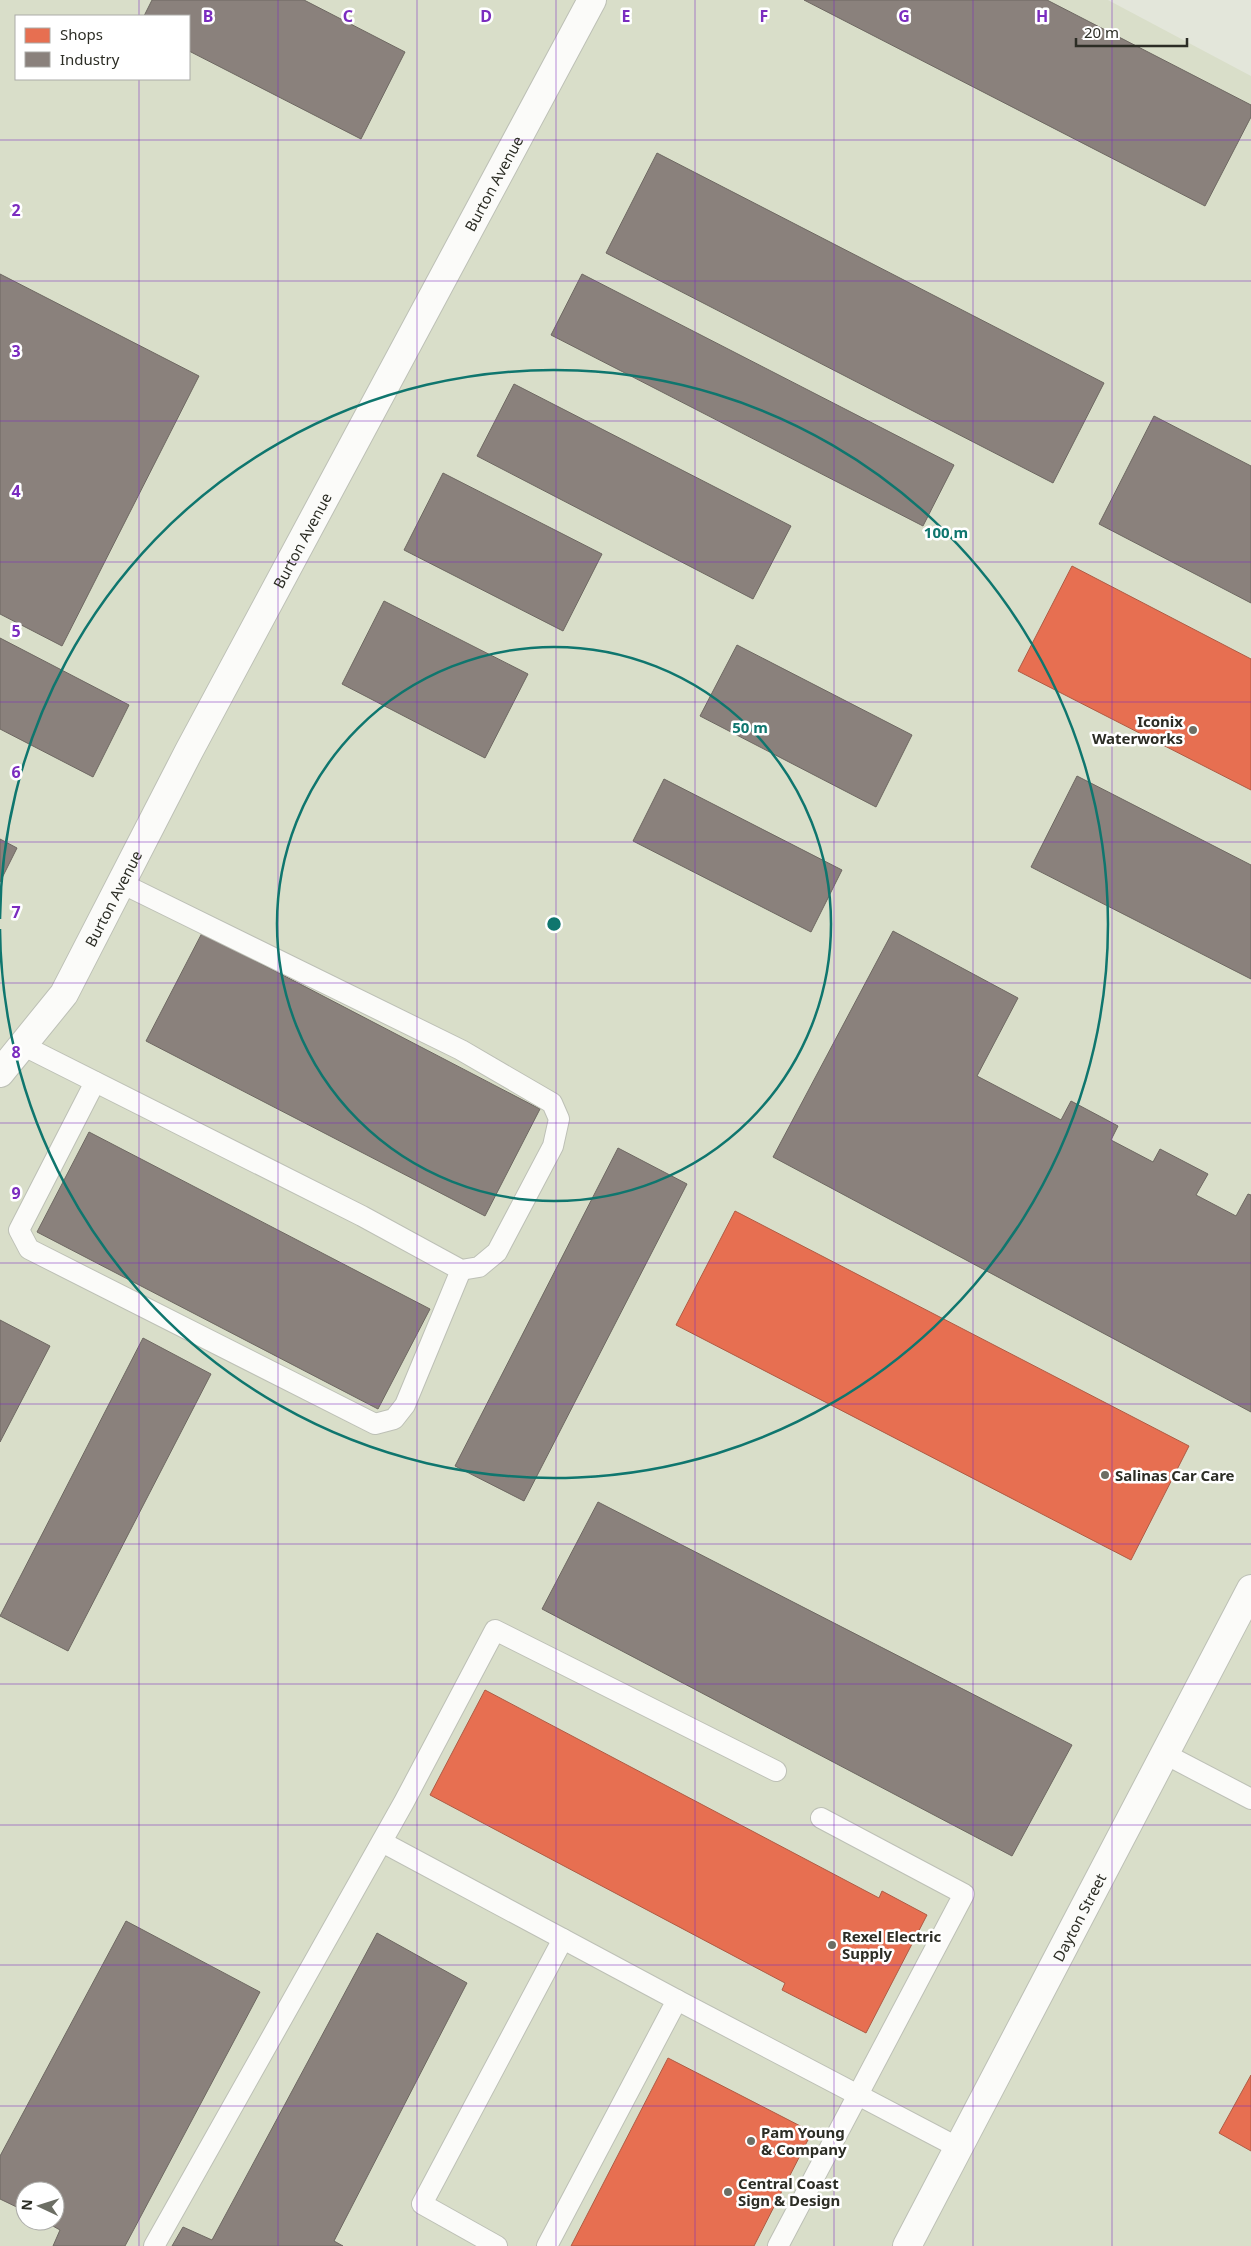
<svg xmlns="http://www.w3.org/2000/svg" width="1251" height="2246" font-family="'Noto Sans',sans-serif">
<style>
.built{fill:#d9dec9;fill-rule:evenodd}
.shops{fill:#e76f51;stroke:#af5b44}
.industry{fill:#8a817c;stroke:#6e6862}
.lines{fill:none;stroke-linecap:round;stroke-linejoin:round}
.service-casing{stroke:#bdc0b6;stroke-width:22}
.minor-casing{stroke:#bdc0b6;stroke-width:30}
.service{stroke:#fbfbf9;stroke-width:20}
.minor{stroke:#fbfbf9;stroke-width:28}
.grid{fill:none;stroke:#7b2cbf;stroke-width:1;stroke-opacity:0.55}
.ring{fill:none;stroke:#0f766e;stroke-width:2.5}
.poi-dot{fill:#6c6e64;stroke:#fff;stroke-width:2}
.labels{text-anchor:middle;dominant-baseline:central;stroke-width:5;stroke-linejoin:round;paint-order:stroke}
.street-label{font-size:15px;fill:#2c2d25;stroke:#fff}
.poi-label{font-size:15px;font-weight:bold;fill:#2c2d25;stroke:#fff;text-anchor:start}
.grid-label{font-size:16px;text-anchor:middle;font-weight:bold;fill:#7b2cbf;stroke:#fff;stroke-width:5;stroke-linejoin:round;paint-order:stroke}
.centre{fill:#0f766e;stroke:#fff;stroke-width:2.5}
.ring-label{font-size:15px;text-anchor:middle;font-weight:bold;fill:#0f766e;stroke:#fff;stroke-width:5;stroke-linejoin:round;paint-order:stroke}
</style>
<rect width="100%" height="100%" fill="#e3e6da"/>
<path class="built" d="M0,0H1108L1251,76V2246H0ZM16,16H189V79H16ZM25,2191H55V2221H25Z"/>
<g class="shops">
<path d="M1072,566L1251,659V790L1018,671Z"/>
<path d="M735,1211L1189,1446L1131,1560L676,1325Z"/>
<path d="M485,1690L879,1898L882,1891L927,1915L866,2033L782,1990L785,1983L430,1795Z"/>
<path d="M668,2058L812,2132L754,2246H571Z"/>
<path d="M1251,2075V2151L1219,2133Z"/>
</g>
<g class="industry">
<path d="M152,0H304L405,52L361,139L189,51V16H144Z"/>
<path d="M804,0H1047L1251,105V117L1205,206Z"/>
<path d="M657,153L1104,383L1053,483L606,253Z"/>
<path d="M0,274L199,376L62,646L0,614Z"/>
<path d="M582,274L954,465L923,526L551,335Z"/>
<path d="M514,384L791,526L753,599L477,456Z"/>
<path d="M1154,416L1251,466V603L1099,524Z"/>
<path d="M443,473L602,554L563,631L404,550Z"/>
<path d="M384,601L528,674L485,758L342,684Z"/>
<path d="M0,638L129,705L93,777L0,729Z"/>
<path d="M737,645L912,735L876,807L700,716Z"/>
<path d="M1077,776L1251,865V979L1031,867Z"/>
<path d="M664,779L842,870L811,932L633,841Z"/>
<path d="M0,839L17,848L0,882Z"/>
<path d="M893,931L1018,998L977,1076L1061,1120L1071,1101L1118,1126L1111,1140L1153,1162L1160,1149L1208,1174L1196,1195L1236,1216L1248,1194L1251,1195V1412L773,1157Z"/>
<path d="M202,933L540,1109L485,1216L146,1041Z"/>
<path d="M89,1132L430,1309L378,1409L37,1232Z"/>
<path d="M618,1148L687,1184L524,1501L455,1466Z"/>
<path d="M0,1320L50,1346L0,1442Z"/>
<path d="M143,1338L211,1374L68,1651L0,1616Z"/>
<path d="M598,1502L1072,1745L1012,1856L542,1609Z"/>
<path d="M126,1921L260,1992L125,2246H53L60,2230L44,2221H55V2191H25V2211L0,2199V2156Z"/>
<path d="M377,1933L467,1983L334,2241L343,2246H172L183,2227L212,2240Z"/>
</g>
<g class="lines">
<g class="service-casing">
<g id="service">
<path d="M24,1046L362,1216L461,1270L479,1267L497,1252L553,1146L559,1119L552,1103L461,1050L121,883"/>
<path d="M95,1082L19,1230L29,1249L375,1424L394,1419L405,1405L461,1270"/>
<path d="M1165,1754L1251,1799"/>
<path d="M382,1842L677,2000L547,2246"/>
<path d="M677,2000L959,2148"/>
<path d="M154,2246L404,1802L495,1630L776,1771"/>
<path d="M497,2246L422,2204L563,1939"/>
<path d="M778,2246L964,1894L821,1818"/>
</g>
</g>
<g class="minor-casing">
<g id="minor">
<path id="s1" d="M0,1073L64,994L189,751L592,0"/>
<path id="s2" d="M907,2246L1251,1589"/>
</g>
</g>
<use href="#service" class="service"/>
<use href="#minor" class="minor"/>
</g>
<path class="grid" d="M139,0V16M278,0V2246M417,0V2246M556,0V2246M695,0V2246M834,0V2246M973,0V2246M1112,0V2246M139,79V2246M0,140H1251M0,281H1251M0,421H1251M0,562H1251M0,702H1251M0,842H1251M0,983H1251M0,1123H1251M0,1263H1251M0,1404H1251M0,1544H1251M0,1684H1251M0,1825H1251M0,1965H1251M0,2106H1251"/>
<g class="ring">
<circle cx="554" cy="924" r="277"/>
<path d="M0 919A554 554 0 1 1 0 929"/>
</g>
<g class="poi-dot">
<circle cx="1193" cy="730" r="5"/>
<circle cx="1105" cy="1475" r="5"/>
<circle cx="832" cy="1945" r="5"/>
<circle cx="751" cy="2141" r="5"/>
<circle cx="728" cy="2192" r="5"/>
</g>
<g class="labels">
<g class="street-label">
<text stroke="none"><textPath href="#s1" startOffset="1019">Burton Avenue</textPath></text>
<text stroke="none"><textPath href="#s1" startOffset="614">Burton Avenue</textPath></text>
<text stroke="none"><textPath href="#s1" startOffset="209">Burton Avenue</textPath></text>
<text stroke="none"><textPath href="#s2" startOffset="371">Dayton Street</textPath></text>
</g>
<g class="poi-label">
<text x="1183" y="721" text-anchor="end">Iconix<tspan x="1183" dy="17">Waterworks</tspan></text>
<text x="1115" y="1475">Salinas Car Care</text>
<text x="842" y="1936">Rexel Electric<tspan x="842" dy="17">Supply</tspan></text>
<text x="761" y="2132">Pam Young<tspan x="761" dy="17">&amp; Company</tspan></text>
<text x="738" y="2183">Central Coast<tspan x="738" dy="17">Sign &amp; Design</tspan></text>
</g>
</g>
<g class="grid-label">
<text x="208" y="22">B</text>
<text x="348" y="22">C</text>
<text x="486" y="22">D</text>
<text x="626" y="22">E</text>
<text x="764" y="22">F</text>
<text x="904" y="22">G</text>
<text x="1042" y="22">H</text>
<text x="16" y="216">2</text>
<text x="16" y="357">3</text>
<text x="16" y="497">4</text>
<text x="16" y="637">5</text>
<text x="16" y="778">6</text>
<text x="16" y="918">7</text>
<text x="16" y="1058">8</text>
<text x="16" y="1199">9</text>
</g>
<circle cx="554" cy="924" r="8" class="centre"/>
<g class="ring-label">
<text x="946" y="538">100 m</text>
<text x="750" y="733">50 m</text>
</g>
<rect x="15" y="15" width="175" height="65" fill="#ffffff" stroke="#ababa8"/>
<rect x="25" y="28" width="25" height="15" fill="#e76f51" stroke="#ababa8"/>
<text x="60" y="40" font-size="15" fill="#2c2d25">Shops</text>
<rect x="25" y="52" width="25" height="15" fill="#8a817c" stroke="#ababa8"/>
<text x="60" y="65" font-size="15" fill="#2c2d25">Industry</text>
<g transform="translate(40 2206) rotate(274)"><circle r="24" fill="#ffffff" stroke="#ababa8"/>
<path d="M0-4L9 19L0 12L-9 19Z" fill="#6c6e64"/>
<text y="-8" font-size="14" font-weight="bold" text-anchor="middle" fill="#2c2d25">N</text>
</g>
<path d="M1076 38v8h111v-8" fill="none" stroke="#2c2d25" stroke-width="2.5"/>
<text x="1084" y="38" font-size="15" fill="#2c2d25" stroke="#ffffff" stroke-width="4" paint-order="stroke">20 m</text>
</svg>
